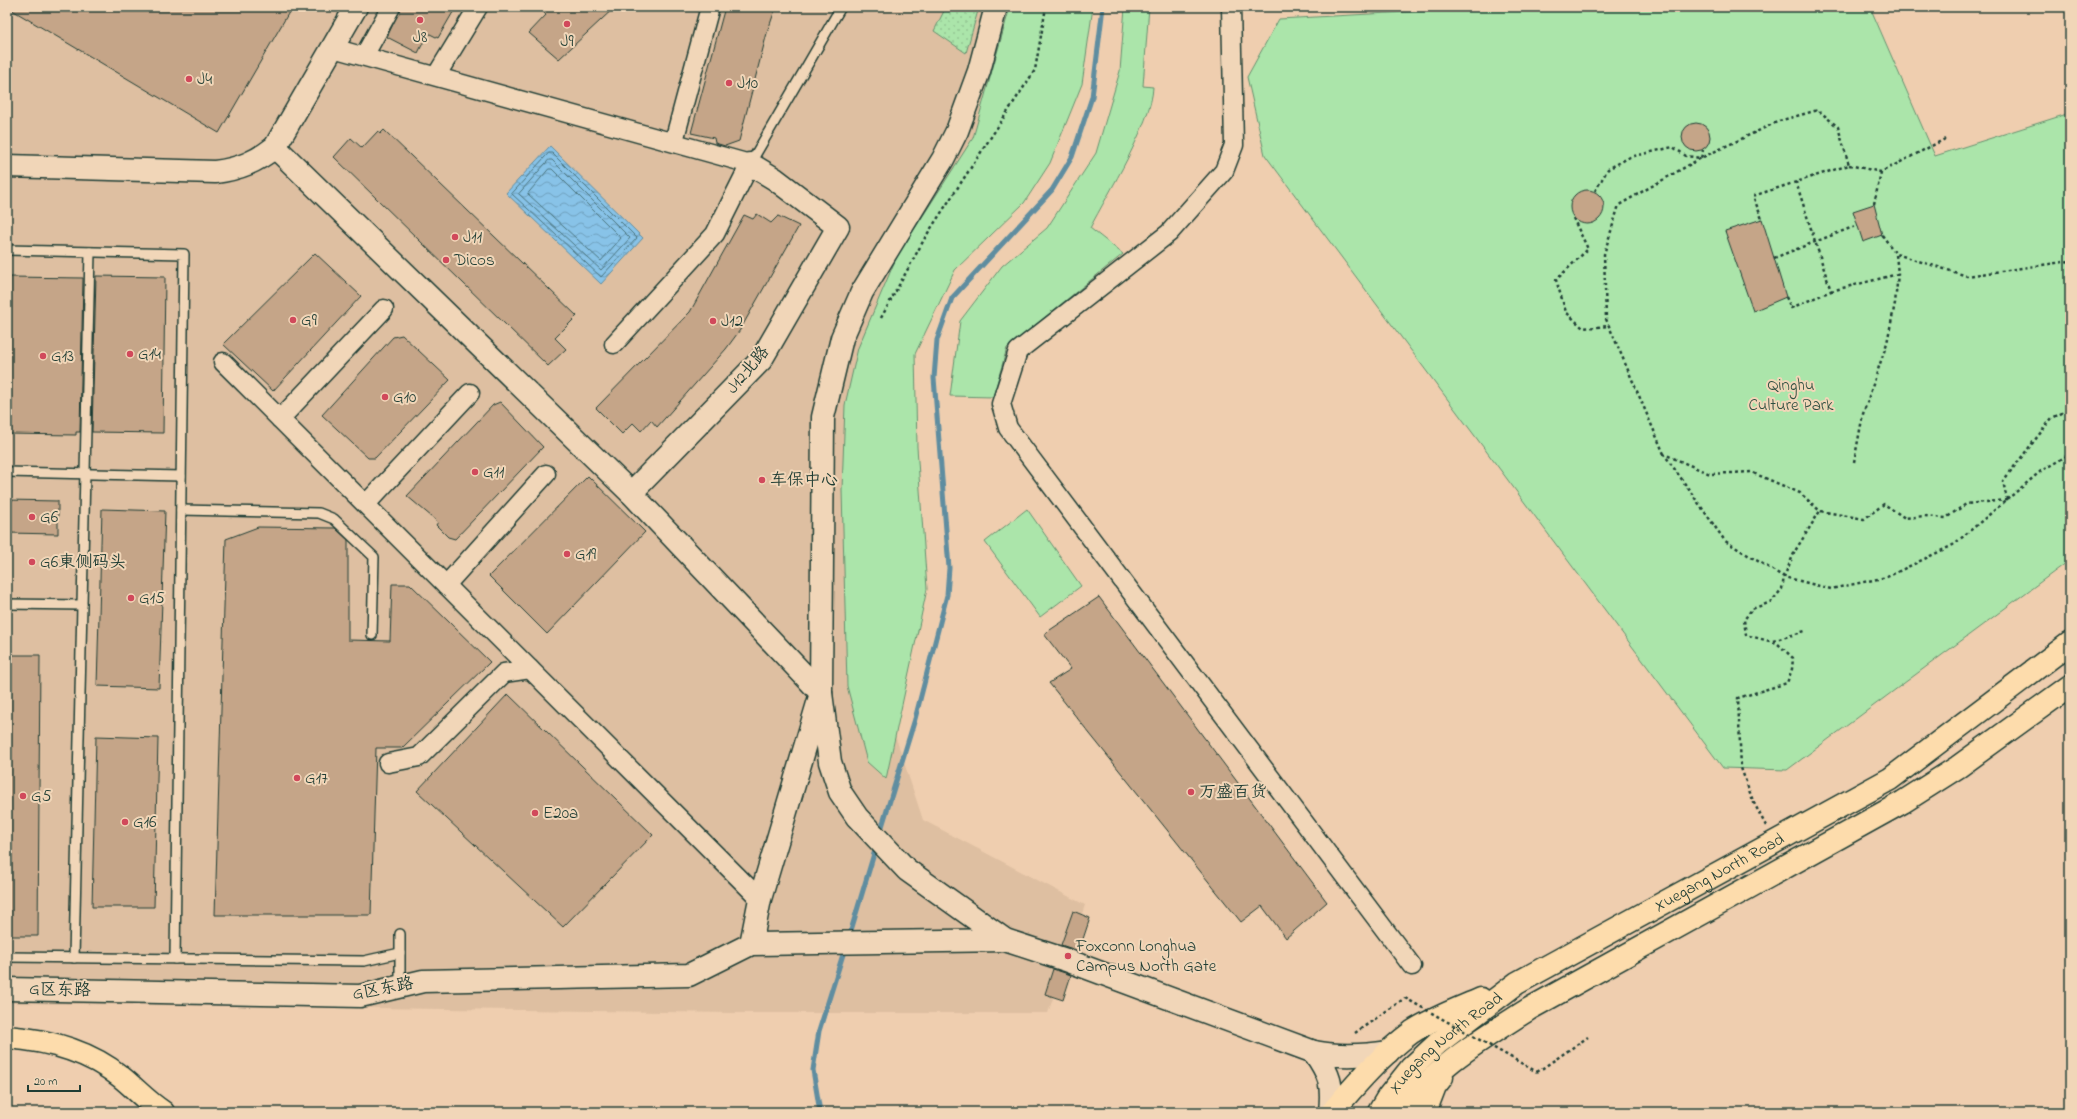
<svg xmlns="http://www.w3.org/2000/svg" width="2077" height="1119" font-family="'Indie Flower','LXGW WenKai TC',sans-serif">
<style>
.built{fill:#debfa1}
.grass{fill:url(#grass-dots);stroke:#65916f}
.park{fill:#abe5aa;stroke:#65916f}
.water{fill:url(#water-waves);stroke:#5e8da0}
.lines{fill:none;stroke-linecap:round;stroke-linejoin:round}
.shore{stroke:#49737c;stroke-width:1}
.stream{stroke:#5e8da0;stroke-width:5}
.building{fill:#c5a588;stroke:#1f3d34}
.service-casing{stroke:#1f3d34;stroke-width:12}
.minor-casing{stroke:#1f3d34;stroke-width:21}
.tertiary-casing{stroke:#1f3d34;stroke-width:25}
.primary-casing{stroke:#1f3d34;stroke-width:25}
.motorway-casing{stroke:#1f3d34;stroke-width:25}
.path{stroke:#1f3d34;stroke-width:2.5;stroke-dasharray:3 3;stroke-linecap:butt}
.service{stroke:#f1d6b8;stroke-width:9}
.minor{stroke:#f1d6b8;stroke-width:18}
.tertiary{stroke:#f1d6b8;stroke-width:22}
.primary{stroke:#fddcac;stroke-width:22}
.motorway{stroke:#fddcac;stroke-width:22}
.path-bridge{stroke:#1f3d34;stroke-width:2.5;stroke-dasharray:3 3;stroke-linecap:butt}
.poi-dot{fill:#d1495b;stroke:#f1d6b8;stroke-width:1.5}
.labels{text-anchor:middle;dominant-baseline:central;stroke-width:4;stroke-linejoin:round;paint-order:stroke}
.poi-label{font-size:17px;fill:#1f3d34;stroke:#f1d6b8;text-anchor:start}
.street-label{font-size:17px;fill:#1f3d34;stroke:#f1d6b8}
.park-label{font-size:17px;fill:#2d4e40;stroke:#f1d6b8}
</style>
<defs>
<pattern id="grass-dots" width="8" height="8" patternUnits="userSpaceOnUse"><rect width="8" height="8" fill="#abe5aa"/><path d="M2 2h.1M6 6h.1" fill="none" stroke="#93c593" stroke-width="1.8" stroke-linecap="round"/></pattern>
<pattern id="water-waves" width="16" height="10" patternUnits="userSpaceOnUse"><rect width="16" height="10" fill="#88c3e8"/><path d="M0 5q4-4 8 0t8 0" fill="none" stroke="#6fa0bd"/></pattern>
</defs>
<rect width="100%" height="100%" fill="#efceaf"/>
<filter id="ink" filterUnits="userSpaceOnUse"><feTurbulence type="fractalNoise" baseFrequency=".025" numOctaves="2"/><feDisplacementMap in="SourceGraphic" scale="8" xChannelSelector="R" yChannelSelector="G"/><feConvolveMatrix kernelMatrix="1 2 1 2 8 2 1 2 1" color-interpolation-filters="sRGB"/></filter>
<g filter="url(#ink)">
<path class="built" d="M7,7H1056L879,345L870,659L923,820L1085,905L1048,1013H734L7,1003Z"/>
<path class="grass" d="M946,7H979L966,53L934,31Z"/>
<g class="park">
<path d="M1010,7H1093L1082,84L1050,163L1024,203L955,270L915,354L917,447L927,589L886,779L867,762L847,686L842,490L845,405L858,348L897,256L973,138Z"/>
<path d="M1125,7H1149L1143,86L1153,87C1152,123 1108,193 1090,228L1123,254L1007,348L993,397L950,396L960,321L1002,266L1047,228L1096,153L1120,71Z"/>
<path d="M1498,7H1870L1935,156L2070,113V560L1787,770L1723,768L1265,155L1247,77L1279,19Z"/>
<path d="M1027,509L1081,586L1040,617L985,542Z"/>
</g>
<path class="water" d="M550,146L643,238L601,284L506,193Z"/>
<g class="lines">
<g class="shore">
<path d="M549,153H552L637,238L601,277L512,194Z"/>
<path d="M549,160H552L630,238L601,270L519,194Z"/>
<path d="M549,169H552L621,238L601,261L528,194Z"/>
</g>
<g class="stream">
<path d="M880,833L915,719L947,595L949,568L934,378L937,340L952,298L1052,190L1072,157L1092,97L1103,7"/>
<path d="M849,937L876,847"/>
<path d="M820,1112L813,1070L819,1031L845,948"/>
</g>
</g>
<g class="building">
<path d="M7,7H292L219,133Z"/>
<path d="M401,7H456L438,38L428,33L418,53L387,37Z"/>
<path d="M539,7H615L559,59L529,33L546,15Z"/>
<path d="M725,7H776L767,33L739,141L725,146L715,143L714,138L691,133Z"/>
<circle cx="1696" cy="137" r="14"/>
<path d="M384,130L577,316L555,338L566,349L548,366L334,157L351,138L362,148L378,131L380,134Z"/>
<circle cx="1587" cy="207" r="17"/>
<path d="M1874,204L1882,235L1863,242L1853,211Z"/>
<path d="M757,214L771,223L778,216L799,226L740,330L726,349L657,427L651,420L641,431L633,423L622,434L596,408L690,312L744,215L753,219Z"/>
<path d="M1762,219L1786,297L1753,311L1725,231Z"/>
<path d="M315,253L361,296L273,391L223,344Z"/>
<path d="M96,276L165,277L163,433L92,432Z"/>
<path d="M10,277L83,278L80,432H76V435L7,434Z"/>
<path d="M402,335L450,380L375,458H368L322,415L393,337Z"/>
<path d="M500,402L543,447L455,539L448,537L436,525L438,522L407,496L493,405Z"/>
<path d="M588,476L645,532L547,634L489,576Z"/>
<path d="M7,500L58,501V534L7,533Z"/>
<path d="M102,509L165,511L159,688L97,686Z"/>
<path d="M258,527L335,528L348,540V640L390,641L392,584H410L490,662L402,748H376L371,915H215L226,539Z"/>
<path d="M1099,597L1327,902L1286,938L1262,906L1241,922L1049,683L1071,669L1044,634Z"/>
<path d="M7,655H40L38,936H7Z"/>
<path d="M508,694L653,835L563,927L417,791Z"/>
<path d="M96,736L158,738L154,907H92Z"/>
<path d="M1073,911L1090,918L1079,951L1061,945Z"/>
<path d="M1053,969L1071,975L1063,1000L1045,994Z"/>
</g>
<g class="lines">
<g class="service-casing">
<g id="service">
<path d="M750,164L841,7"/>
<path d="M7,250L184,254L175,959"/>
<path d="M7,472L181,476"/>
<path d="M181,510L319,513L334,519L374,557L372,635"/>
<path d="M7,604L82,605"/>
<path d="M7,957L364,961L400,953"/>
<path d="M74,958L90,252"/>
<path d="M400,987V934"/>
</g>
</g>
<g class="minor-casing">
<g id="minor">
<path d="M1231,7L1234,145L1224,171L1169,233L1018,351L1001,404L1008,428L1412,966"/>
<path d="M333,48L750,164L715,234L614,344"/>
<path d="M364,56L391,7"/>
<path d="M436,76L478,7"/>
<path d="M674,141L710,7"/>
<path d="M223,362L760,899"/>
<path d="M280,419L384,309"/>
<path d="M366,504L470,393"/>
<path d="M446,585L546,474"/>
<path d="M388,763L419,757L504,673L530,669"/>
</g>
</g>
<g class="tertiary-casing">
<g id="tertiary">
<path d="M996,7L979,71L957,131L943,159L862,292L842,338L823,417L821,693L830,762L840,792L857,817L907,870L1005,940L1066,960L1314,1052C1340,1057 1362,1056 1388,1052"/>
<path d="M275,147L631,493L821,693"/>
<path d="M7,166L215,172C239,169 256,162 275,147L356,7"/>
<path d="M631,493L761,360L838,227L775,179L750,164"/>
<path d="M751,944L760,899L819,700"/>
<path d="M7,989L360,996L423,981L689,975L751,944L1005,940"/>
<path d="M1314,1052C1330,1075 1333,1084 1330,1112"/>
</g>
</g>
<g class="primary-casing">
<g id="primary">
<path d="M1332,1112C1356,1084 1382,1054 1412,1032C1433,1018 1458,1009 1481,999"/>
<path id="s1" d="M1379,1112L1388,1097L1411,1068L1438,1043L1517,983L1890,779L2070,643"/>
<path d="M1402,1112C1433,1067 1484,1038 1529,1009L1903,802L1958,767L2070,686"/>
<path d="M1425,1112L1435,1086L1442,1077"/>
</g>
</g>
<g class="motorway-casing">
<path id="motorway" d="M7,1037C47,1040 89,1051 121,1077C135,1088 147,1102 163,1112"/>
</g>
<g class="path">
<path d="M1849,165L1881,172L1945,139"/>
<path d="M1595,191L1608,169L1630,157L1673,147L1686,156L1701,158L1703,150"/>
<path d="M1874,204L1881,172"/>
<path d="M1573,218L1588,249L1556,280L1566,312L1583,328L1609,326"/>
<path d="M1882,235L1896,254L1967,276L2070,261"/>
<path d="M1774,258L1858,225"/>
<path d="M1831,291L1898,274"/>
<path d="M1786,297L1791,308L1831,291L1796,182"/>
<path d="M881,318L926,236L1035,70L1046,7"/>
<path d="M1664,454L1606,319L1604,254L1619,205L1701,158L1779,121L1818,110L1838,127L1849,165L1753,196L1762,219"/>
<path d="M1854,462L1863,414L1887,343L1895,303L1898,274L1896,254"/>
<path d="M2007,500L1966,504L1946,518L1925,516L1905,518L1884,504L1864,519L1820,511L1800,493L1751,472L1710,474L1664,454L1725,541L1784,577L1831,589L1887,577L1953,545L2041,471L2070,454"/>
<path d="M2007,500L2003,481L2052,418L2070,409"/>
<path d="M1773,641L1805,631"/>
<path d="M1766,826L1753,801L1741,768L1738,698L1787,683L1792,669L1793,658L1777,643L1746,635L1744,620L1752,609L1771,602L1782,589L1784,577L1795,551L1820,511"/>
<path d="M1355,1033L1405,998"/>
<path d="M1537,1072L1588,1037"/>
</g>
<use href="#service" class="service"/>
<use href="#minor" class="minor"/>
<use href="#tertiary" class="tertiary"/>
<use href="#primary" class="primary"/>
<use href="#motorway" class="motorway"/>
<path class="path-bridge" d="M1405,998L1537,1072"/>
</g>
</g>
<g class="poi-dot">
<circle cx="420" cy="20" r="4"/>
<circle cx="567" cy="24" r="4"/>
<circle cx="189" cy="79" r="4"/>
<circle cx="729" cy="83" r="4"/>
<circle cx="455" cy="237" r="4"/>
<circle cx="446" cy="260" r="4"/>
<circle cx="293" cy="320" r="4"/>
<circle cx="713" cy="321" r="4"/>
<circle cx="130" cy="354" r="4"/>
<circle cx="43" cy="356" r="4"/>
<circle cx="385" cy="397" r="4"/>
<circle cx="475" cy="472" r="4"/>
<circle cx="762" cy="480" r="4"/>
<circle cx="32" cy="517" r="4"/>
<circle cx="567" cy="554" r="4"/>
<circle cx="32" cy="562" r="4"/>
<circle cx="131" cy="598" r="4"/>
<circle cx="297" cy="778" r="4"/>
<circle cx="1191" cy="792" r="4"/>
<circle cx="23" cy="796" r="4"/>
<circle cx="535" cy="813" r="4"/>
<circle cx="125" cy="822" r="4"/>
<circle cx="1068" cy="956" r="4"/>
</g>
<g class="labels">
<g class="poi-label">
<text x="420" y="37" text-anchor="middle">J8</text>
<text x="567" y="41" text-anchor="middle">J9</text>
<text x="197" y="79">J4</text>
<text x="737" y="83">J10</text>
<text x="463" y="237">J11</text>
<text x="454" y="260">Dicos</text>
<text x="301" y="320">G9</text>
<text x="721" y="321">J12</text>
<text x="138" y="354">G14</text>
<text x="51" y="356">G13</text>
<text x="393" y="397">G10</text>
<text x="483" y="472">G11</text>
<text x="770" y="480">车保中心</text>
<text x="40" y="517">G6</text>
<text x="575" y="554">G19</text>
<text x="40" y="562">G6東侧码头</text>
<text x="139" y="598">G15</text>
<text x="305" y="778">G17</text>
<text x="1199" y="792">万盛百货</text>
<text x="31" y="796">G5</text>
<text x="543" y="813">E20a</text>
<text x="133" y="822">G16</text>
<text x="1076" y="946">Foxconn Longhua<tspan x="1076" dy="20">Campus North Gate</tspan></text>
</g>
<g class="street-label">
<text transform="translate(748 370) rotate(-50)">J12北路</text>
<text stroke="none"><textPath href="#s1" startOffset="421">Xuegang North Road</textPath></text>
<text transform="translate(383 989) rotate(-11)">G区东路</text>
<text transform="translate(60 990) rotate(1)">G区东路</text>
<text stroke="none"><textPath href="#s1" startOffset="97">Xuegang North Road</textPath></text>
</g>
<g class="park-label">
<text x="1791" y="385">Qinghu<tspan x="1791" dy="20">Culture Park</tspan></text>
</g>
</g>
<rect width="2077" height="1119" fill="none" stroke="#f1d6b8" stroke-width="24"/>
<rect x="12" y="12" width="2053" height="1095" fill="none" stroke="#1f3d34" stroke-width="1.5" filter="url(#ink)"/>
<path d="M28 1085v6h52v-6" fill="none" stroke="#1f3d34" stroke-width="2"/>
<text x="34" y="1085" font-size="12" fill="#1f3d34" stroke="#f1d6b8" stroke-width="3" paint-order="stroke">20 m</text>
</svg>
